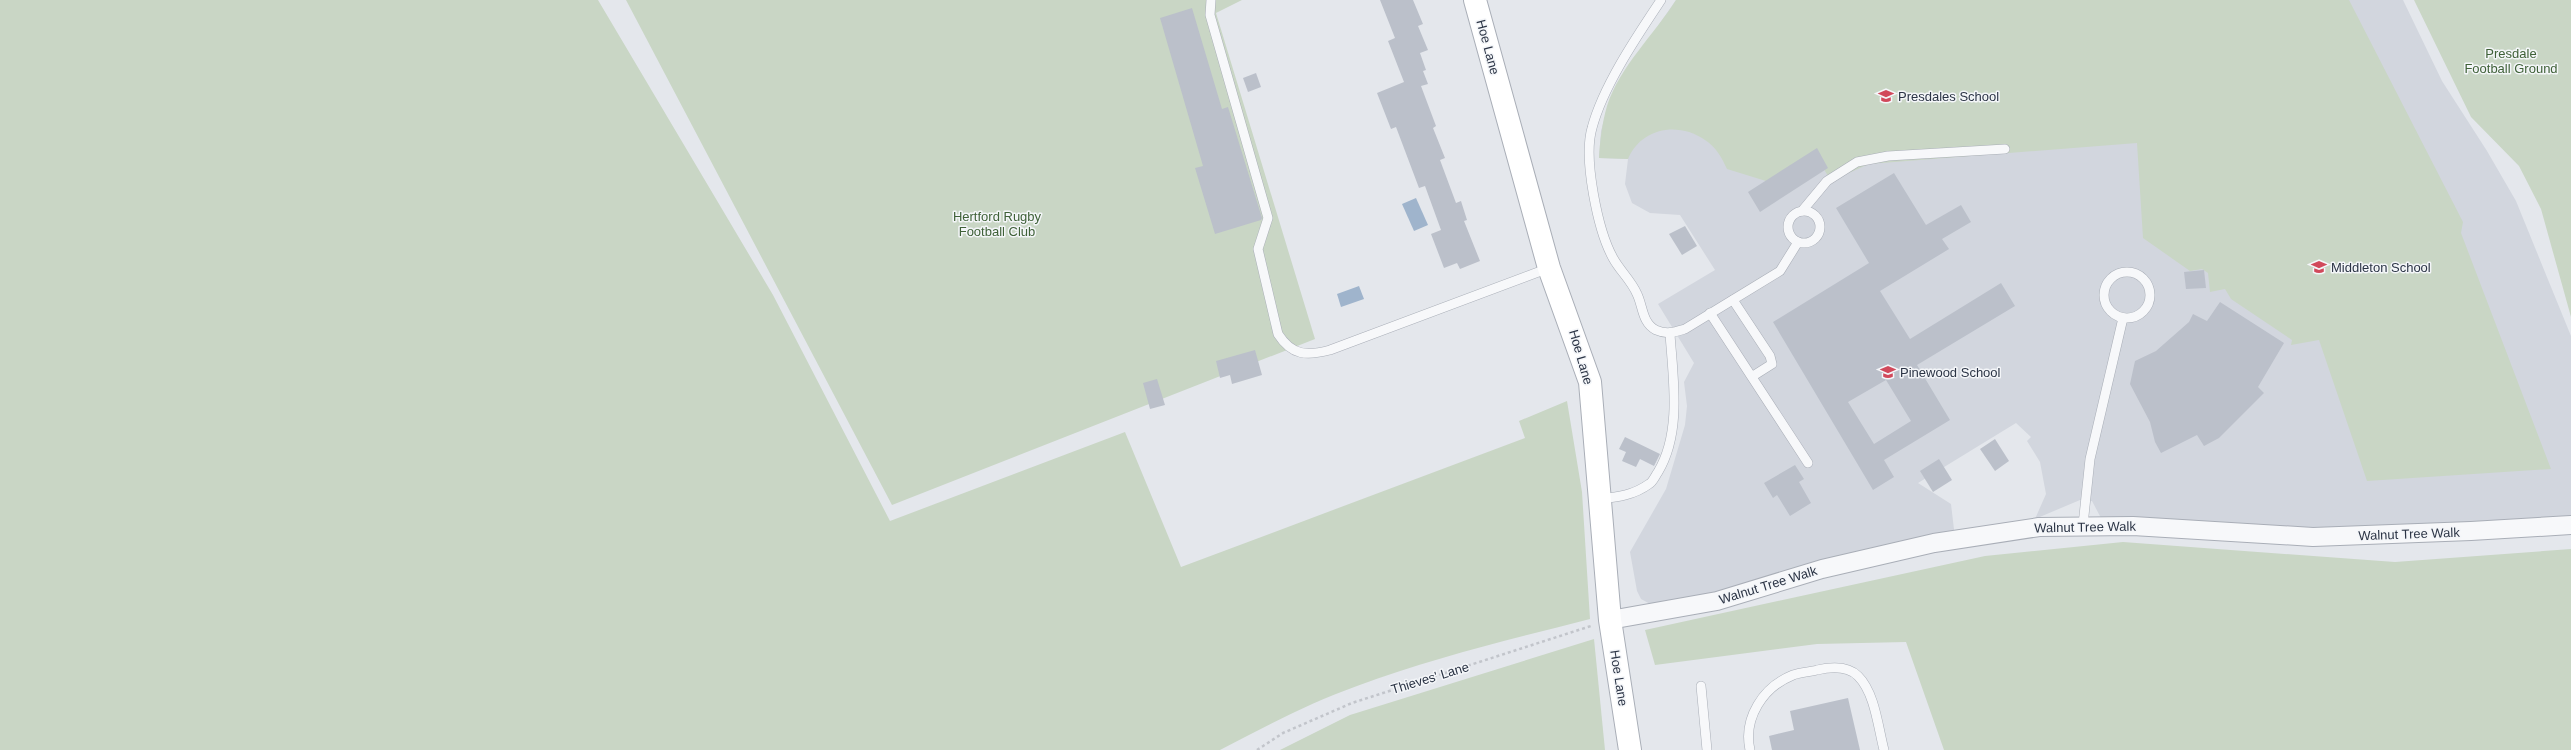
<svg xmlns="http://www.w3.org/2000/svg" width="2571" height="750" font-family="Arial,sans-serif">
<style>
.built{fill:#d2d6de}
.green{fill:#c9d6c5}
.water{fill:#9fb4cc}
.building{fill:#bbc0ca;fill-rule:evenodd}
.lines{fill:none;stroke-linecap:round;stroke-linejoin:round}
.lane-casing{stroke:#a9aeb7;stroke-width:10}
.street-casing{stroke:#a9aeb7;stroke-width:20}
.secondary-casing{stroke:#a9aeb7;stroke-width:24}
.path{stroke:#c2c5cb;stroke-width:2.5;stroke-dasharray:3 3;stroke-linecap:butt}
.lane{stroke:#f7f8fa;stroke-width:9}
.street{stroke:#f7f8fa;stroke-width:18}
.secondary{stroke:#fff;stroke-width:22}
.labels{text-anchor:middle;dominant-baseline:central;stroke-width:3;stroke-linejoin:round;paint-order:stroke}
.street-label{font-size:13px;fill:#2b3445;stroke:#f4f6f9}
.park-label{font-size:13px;fill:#3f6138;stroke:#f4f6f9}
.poi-label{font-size:13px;fill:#2b3445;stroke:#f4f6f9;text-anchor:start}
</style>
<rect width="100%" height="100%" fill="#e4e7ec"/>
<path class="built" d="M1676,0H2403L2442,81L2487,151L2516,201L2571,336V521L2314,529L2228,522L2101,518L2092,501L2080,500L2035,519L2046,494L2040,462L2027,441L2031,437L2016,423L1918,483L1951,504L1955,538L1705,596L1654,606L1641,599L1637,591L1630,552L1666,489L1685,425L1687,406L1684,382L1694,363L1658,304L1715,270L1680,215L1650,213L1632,203L1625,184L1628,159L1599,158L1601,131L1608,106L1616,86Z"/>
<g class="green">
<path d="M0,0H598L773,295L890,521L1125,432L1181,567L1525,438L1519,421L1567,401L1582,492L1590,619C1512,639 1433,658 1357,686C1309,703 1265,727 1220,750H0Z"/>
<path d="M626,0H1242L1216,13L1315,339L892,505Z"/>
<path d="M1676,0H2349L2463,222L2461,233L2551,469L2367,481L2319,340L2291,345L2292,340L2231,299L2225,289L2210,292L2208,273L2202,269L2190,271L2143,238L2137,143L1869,164L1831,181L1819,161L1779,185L1727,169C1722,158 1716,147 1705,140C1678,121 1641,128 1628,159L1599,158C1600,141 1602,123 1607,106C1620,66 1654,35 1676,0Z"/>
<path d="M2414,0H2571V317L2541,209L2519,166L2471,117Z"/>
<path d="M2123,542L2395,562L2571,549V750H1944L1906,642L1817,644L1655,665L1645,630L1985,556Z"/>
<path d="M1594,639L1605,750H1280L1350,715Z"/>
</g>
<g class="water">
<path d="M1416,198L1428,225L1414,231L1402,204Z"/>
<path d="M1359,286L1364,299L1341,307L1337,294Z"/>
</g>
<g class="building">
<path d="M1380,0H1413L1423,24L1418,26L1428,50L1420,53L1426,70L1423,71L1428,84L1421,86L1436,126L1433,128L1445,158L1440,160L1456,203L1461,201L1467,220L1464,221L1480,261L1460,269L1457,263L1444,268L1431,234L1441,230L1425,186L1419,188L1396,127L1391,129L1377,93L1404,82L1388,41L1395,38Z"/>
<path d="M1192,8L1222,109L1228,107L1262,218L1261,220L1215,234L1195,168L1203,166L1160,18Z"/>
<path d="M1256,73L1261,87L1248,92L1243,78Z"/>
<path d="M1817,148L1828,168L1760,212L1748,192Z"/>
<path d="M1894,173L1926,225L1961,205L1971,222L1942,239L1949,249L1880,291L1910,339L2001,283L2015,306L1917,365L1950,420L1884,460L1894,477L1873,490L1773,322L1869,263L1836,208ZM1886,380L1911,421L1874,444L1848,402Z"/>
<path d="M1685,226L1697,246L1682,255L1669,234Z"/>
<path d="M2204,270L2206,288L2186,289L2184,272Z"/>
<path d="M2220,302L2284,343L2258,387L2264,393L2219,438L2204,446L2197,435L2161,453L2155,442L2150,422L2130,384L2135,361L2156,351L2189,322L2193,314L2207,321Z"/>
<path d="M1255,350L1262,375L1232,384L1230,375L1220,378L1216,361Z"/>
<path d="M1157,379L1165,405L1150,409L1143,383Z"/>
<path d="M1625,437L1660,454L1654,466L1640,459L1636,467L1622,461L1626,452L1619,449Z"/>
<path d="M1995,439L2009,461L1995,471L1980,449Z"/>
<path d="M1939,459L1952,480L1933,492L1920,471Z"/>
<path d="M1795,465L1804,479L1799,482L1811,503L1790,516L1777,495L1773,498L1764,483Z"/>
<path d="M1848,698L1860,750H1772L1769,736L1794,730L1790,711Z"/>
</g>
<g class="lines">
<g class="lane-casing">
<g id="lane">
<path d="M1211,0L1210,15L1268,218L1258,249L1278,334C1292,356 1307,356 1330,350L1549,268"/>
<path d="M1661,0C1637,36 1603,86 1592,128C1583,159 1598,231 1613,258C1620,271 1631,280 1637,294C1643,306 1642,323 1656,330C1667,335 1675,332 1685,329L1780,271L1798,242"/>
<path d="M1802,211L1827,181L1857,162L1888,156L2005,149"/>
<circle cx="1804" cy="227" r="16"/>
<circle cx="2127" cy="295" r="23"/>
<path d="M1733,300L1770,356L1772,364L1753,376"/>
<path d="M1710,313L1808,463"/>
<path d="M1600,499C1618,497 1634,495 1649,484C1653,482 1655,476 1658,472C1682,432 1673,378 1670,334"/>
<path d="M2083,525L2090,459L2123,318"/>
<path d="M1701,686L1707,750"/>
<path d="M1750,750C1743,718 1763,687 1793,675C1801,672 1810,672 1817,670C1830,667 1847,665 1858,676C1875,693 1878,727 1884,750"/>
</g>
</g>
<g class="street-casing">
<path id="street" d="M1610,620L1717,601L1822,569L1934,543L2039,527L2133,526L2313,537L2471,531L2571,525"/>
</g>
<g class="secondary-casing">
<path id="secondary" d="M1475,0L1549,268L1590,382L1610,620L1630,750"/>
</g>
<path class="path" d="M1257,750L1283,733L1352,703L1591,626"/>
<use href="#lane" class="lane"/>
<use href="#street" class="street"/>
<use href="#secondary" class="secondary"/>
</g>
<defs>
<g id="school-bare" transform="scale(1.2)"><path d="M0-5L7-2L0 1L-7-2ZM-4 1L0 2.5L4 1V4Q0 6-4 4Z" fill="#d1495b" stroke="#f4f6f9" stroke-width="2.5" paint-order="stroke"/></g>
</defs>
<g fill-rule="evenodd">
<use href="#school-bare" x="1886" y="96"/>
<use href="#school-bare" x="2319" y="267"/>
<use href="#school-bare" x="1888" y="372"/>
</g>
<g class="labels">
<g class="street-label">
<text transform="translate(1488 47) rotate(75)">Hoe Lane</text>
<text transform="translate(1581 357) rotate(74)">Hoe Lane</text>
<text transform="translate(2085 527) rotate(-1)">Walnut Tree Walk</text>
<text transform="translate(2409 534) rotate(-2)">Walnut Tree Walk</text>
<text transform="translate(1768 585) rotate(-17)">Walnut Tree Walk</text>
<text transform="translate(1430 678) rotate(-17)">Thieves' Lane</text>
<text transform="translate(1619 678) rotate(81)">Hoe Lane</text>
</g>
<g class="park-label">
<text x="2511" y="53">Presdale<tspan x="2511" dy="15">Football Ground</tspan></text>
<text x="997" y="216">Hertford Rugby<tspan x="997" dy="15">Football Club</tspan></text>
</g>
<g class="poi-label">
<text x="1898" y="96">Presdales School</text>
<text x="2331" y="267">Middleton School</text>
<text x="1900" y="372">Pinewood School</text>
</g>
</g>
</svg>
